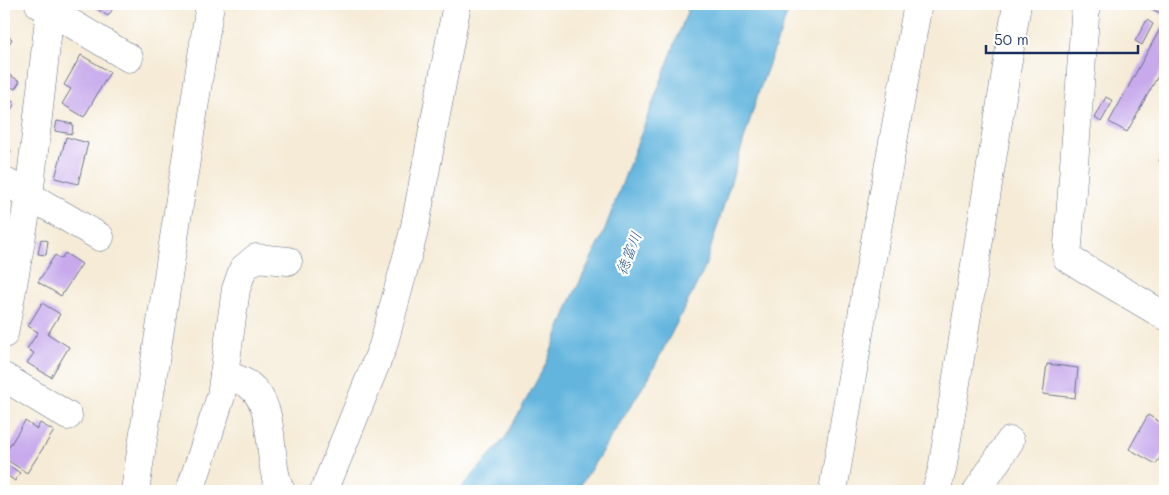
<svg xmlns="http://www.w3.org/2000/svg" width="1169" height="495" font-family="Mali,'Klee One',sans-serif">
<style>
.water{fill:#63b5de;stroke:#3f729e}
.building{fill:#c8aaec}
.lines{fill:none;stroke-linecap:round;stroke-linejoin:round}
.minor-casing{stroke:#677188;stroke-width:29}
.minor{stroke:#fff;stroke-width:28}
.labels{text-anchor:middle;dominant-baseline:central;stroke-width:4.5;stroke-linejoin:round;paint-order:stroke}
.water-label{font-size:15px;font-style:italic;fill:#345e8b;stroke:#fff}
</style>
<rect width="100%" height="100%" fill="#fff"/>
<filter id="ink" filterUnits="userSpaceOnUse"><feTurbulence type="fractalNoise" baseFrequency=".02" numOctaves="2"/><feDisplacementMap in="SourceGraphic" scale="10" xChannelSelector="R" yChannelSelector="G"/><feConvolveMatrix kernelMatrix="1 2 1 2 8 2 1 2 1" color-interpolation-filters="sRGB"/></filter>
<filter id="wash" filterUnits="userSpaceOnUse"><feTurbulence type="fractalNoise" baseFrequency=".0096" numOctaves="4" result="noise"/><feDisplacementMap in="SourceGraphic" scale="20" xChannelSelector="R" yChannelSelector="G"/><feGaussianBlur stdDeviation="1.12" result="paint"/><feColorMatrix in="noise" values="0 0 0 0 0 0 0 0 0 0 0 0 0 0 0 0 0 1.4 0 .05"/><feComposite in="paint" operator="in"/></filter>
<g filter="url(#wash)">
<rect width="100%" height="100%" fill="#f5ebd6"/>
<path class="water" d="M690,4H791L758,94L704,270L649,377L577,491H459L505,438L546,364L570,302L603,234Z"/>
<g id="blocks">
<g class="building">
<path d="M89,4H109L114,7L108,16Z"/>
<path d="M1155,4H1165V16L1152,9Z"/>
<path d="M1147,20L1153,24L1142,45L1135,41Z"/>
<path d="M1161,27L1165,29V63L1127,132L1109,122Z"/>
<path d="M4,34L12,39L4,53Z"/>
<path d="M81,55L110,72L84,117L62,104L71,89L64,85Z"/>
<path d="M4,72L20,81L15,89L4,83Z"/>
<path d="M4,96L15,103L4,122Z"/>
<path d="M1106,97L1113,101L1101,122L1095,118Z"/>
<path d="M57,121L73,124L72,134L55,131Z"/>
<path d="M66,137L88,143L78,184L55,178Z"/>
<path d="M4,147L11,151L4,162Z"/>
<path d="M1165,150V164L1159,161Z"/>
<path d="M41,239L48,241L46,255L38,254Z"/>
<path d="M65,253L82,264L61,296L38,282L55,255L61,259Z"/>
<path d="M42,303L60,314L48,334L69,347L51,377L27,363L34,353L27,349L38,332L28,326Z"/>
<path d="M1047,364L1078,368L1075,398L1043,394Z"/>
<path d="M1148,415L1165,425V449L1156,464L1129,449Z"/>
<path d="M25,421L37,429L40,423L54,431L27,473L4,458V455Z"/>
<path d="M4,462L20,473L15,481L4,473Z"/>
</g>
</g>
</g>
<g filter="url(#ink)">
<use href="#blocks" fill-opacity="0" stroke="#677188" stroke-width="1"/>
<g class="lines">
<g class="minor-casing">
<g id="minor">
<path d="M39,4L129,58"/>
<path d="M1086,4L1067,258L1165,316"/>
<path d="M4,181L100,237"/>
<path d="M4,334L29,196L50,10L54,4"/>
<path d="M224,374C232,377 242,380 249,385C279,408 265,460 281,491"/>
<path d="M4,377L68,416"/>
<path d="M135,491L210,4"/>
<path d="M190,491L221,396L236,289L243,269L256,258L288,261"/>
<path d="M324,491L383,346L414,231L457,4"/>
<path d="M833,491L868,280L918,4"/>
<path d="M936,491L942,470L1017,4"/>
<path d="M977,491L1010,441"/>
</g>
</g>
<use href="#minor" class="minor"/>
</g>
</g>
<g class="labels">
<g class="water-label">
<text transform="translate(628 253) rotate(-68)">徳富川</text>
</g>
</g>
<rect width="1169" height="495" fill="none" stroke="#fff" stroke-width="20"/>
<path d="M986 45v8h152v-8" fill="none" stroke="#1b2f5e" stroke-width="2.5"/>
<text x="994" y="45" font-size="15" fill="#1b2f5e" stroke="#ffffff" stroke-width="4" paint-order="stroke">50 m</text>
</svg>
